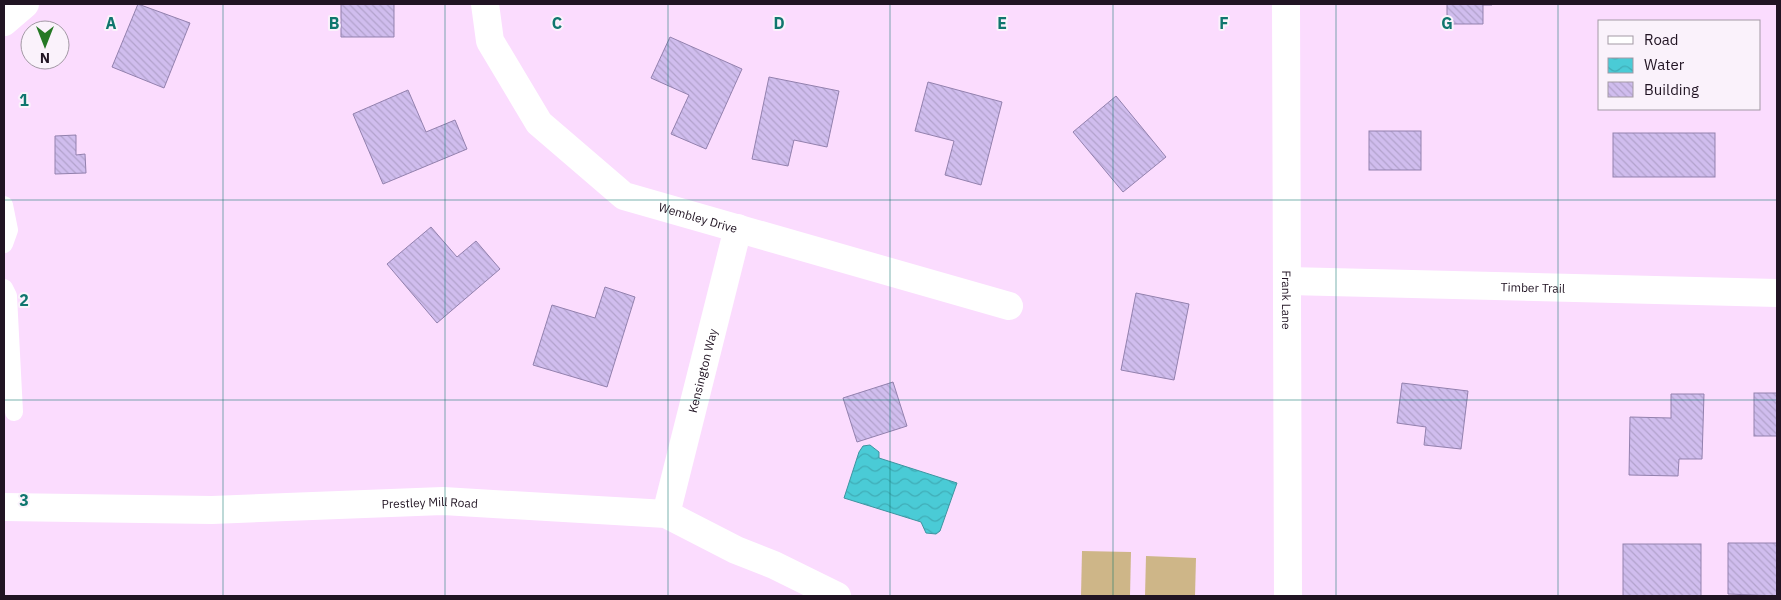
<svg xmlns="http://www.w3.org/2000/svg" width="1781" height="600" font-family="'IBM Plex Sans',sans-serif">
<style>
.pitch{fill:#ceb688}
.water{fill:url(#water-waves);stroke:#3e94a0}
.building{fill:url(#building-back-hatch);stroke:#9381ae}
.lines{fill:none;stroke-linecap:round;stroke-linejoin:round}
.lane{stroke:#fff;stroke-width:18}
.street{stroke:#fff;stroke-width:28}
.secondary{stroke:#fff;stroke-width:28}
.grid{fill:none;stroke:#0f766e;stroke-width:1;stroke-opacity:0.55}
.labels{text-anchor:middle;dominant-baseline:central;stroke-width:4;stroke-linejoin:round;paint-order:stroke}
.street-label{font-size:12px;fill:#211423;stroke:#faf2fb}
.grid-label{font-size:16px;text-anchor:middle;font-weight:bold;fill:#0f766e;stroke:#faf2fb;stroke-width:4;stroke-linejoin:round;paint-order:stroke}
</style>
<defs>
<pattern id="water-waves" width="16" height="10" patternUnits="userSpaceOnUse" patternTransform="scale(1.25)"><rect width="16" height="10" fill="#4acbd6"/><path d="M0 5q4-4 8 0t8 0" fill="none" stroke="#40adb7"/></pattern>
<pattern id="building-back-hatch" width="6" height="6" patternUnits="userSpaceOnUse" patternTransform="scale(1.25)"><rect width="6" height="6" fill="#d0bdee"/><path d="M-1 5l2 2M0 0l6 6M5-1l2 2" fill="none" stroke="#b2a2cc"/></pattern>
</defs>
<rect width="100%" height="100%" fill="#fbdcfe"/>
<g class="pitch">
<path d="M1082,551L1131,552L1130,596H1081Z"/>
<path d="M1146,556L1196,558L1195,596H1145Z"/>
</g>
<path class="water" d="M870,445L879,452V458L957,483L940,531L936,534L926,533L921,522L844,498L859,452L863,446Z"/>
<g class="building">
<path d="M138,4L190,23L164,88L112,67Z"/>
<path d="M331,4H394V37H341V4Z"/>
<path d="M1447,4H1492V5H1483V24H1447Z"/>
<path d="M670,37L742,69L706,149L671,134L689,95L651,78Z"/>
<path d="M769,77L839,91L827,147L794,140L788,166L752,159Z"/>
<path d="M928,82L1002,102L981,185L945,175L954,141L915,131Z"/>
<path d="M408,90L426,132L455,120L467,149L383,184L353,114Z"/>
<path d="M1116,96L1166,157L1123,192L1073,132Z"/>
<rect x="1369" y="131" width="52" height="39"/>
<rect x="1613" y="133" width="102" height="44"/>
<path d="M76,135V155L85,154L86,173L55,174V136Z"/>
<path d="M431,227L457,257L476,241L500,269L437,323L387,264Z"/>
<path d="M605,287L635,297L607,387L533,365L552,305L595,318Z"/>
<path d="M1136,293L1189,304L1174,380L1121,370Z"/>
<path d="M893,382L907,426L857,442L843,398Z"/>
<path d="M1402,383L1468,391L1461,449L1424,445L1426,427L1397,423Z"/>
<rect x="1754" y="393" width="23" height="43"/>
<path d="M1671,394H1704L1702,459H1679L1678,476L1629,475L1630,417L1671,418Z"/>
<path d="M1728,543H1777V596L1728,594Z"/>
<rect x="1623" y="544" width="78" height="52"/>
</g>
<g class="lines">
<g class="lane">
<path d="M4,205L9,230L4,244"/>
<path d="M4,288L8,296L14,412"/>
</g>
<g class="street">
<path id="s1" d="M485,4L490,41L539,123L624,196L1009,306"/>
<path id="s2" d="M1286,4L1288,596"/>
<path d="M4,22L25,4"/>
<path id="s3" d="M1288,281L1777,293"/>
<path id="s4" d="M666,514L738,228"/>
</g>
<path class="secondary" id="s5" d="M4,507L212,510L443,501L666,514L736,550L774,565L837,596"/>
</g>
<path class="grid" d="M223,4V596M445,4V596M668,4V596M890,4V596M1113,4V596M1336,4V596M1558,4V596M4,200H1777M4,400H1777"/>
<g class="labels">
<g class="street-label">
<text stroke="none"><textPath href="#s1" startOffset="322">Wembley Drive</textPath></text>
<text stroke="none"><textPath href="#s3" startOffset="245">Timber Trail</textPath></text>
<text stroke="none"><textPath href="#s2" startOffset="296">Frank Lane</textPath></text>
<text stroke="none"><textPath href="#s4" startOffset="148">Kensington Way</textPath></text>
<text stroke="none"><textPath href="#s5" startOffset="426">Prestley Mill Road</textPath></text>
</g>
</g>
<g class="grid-label">
<text x="111" y="29">A</text>
<text x="334" y="29">B</text>
<text x="557" y="29">C</text>
<text x="779" y="29">D</text>
<text x="1002" y="29">E</text>
<text x="1224" y="29">F</text>
<text x="1447" y="29">G</text>
<text x="24" y="106">1</text>
<text x="24" y="306">2</text>
<text x="24" y="506">3</text>
</g>
<rect width="1781" height="600" fill="none" stroke="#211423" stroke-width="10"/>
<rect x="1598" y="20" width="162" height="90" fill="#faf2fb" stroke="#a399a5"/>
<rect x="1608" y="36" width="25" height="8" fill="#ffffff" stroke="#a399a5"/>
<text x="1644" y="45" font-size="15" fill="#211423">Road</text>
<rect x="1608" y="58" width="25" height="15" fill="url(#water-waves)" stroke="#a399a5"/>
<text x="1644" y="70" font-size="15" fill="#211423">Water</text>
<rect x="1608" y="82" width="25" height="15" fill="url(#building-back-hatch)" stroke="#a399a5"/>
<text x="1644" y="95" font-size="15" fill="#211423">Building</text>
<g transform="translate(45 45) rotate(180)"><circle r="24" fill="#faf2fb" stroke="#a399a5"/>
<path d="M0-4L9 19L0 12L-9 19Z" fill="#257925"/>
<text y="-8" font-size="14" font-weight="bold" text-anchor="middle" fill="#211423">N</text>
</g>
</svg>
